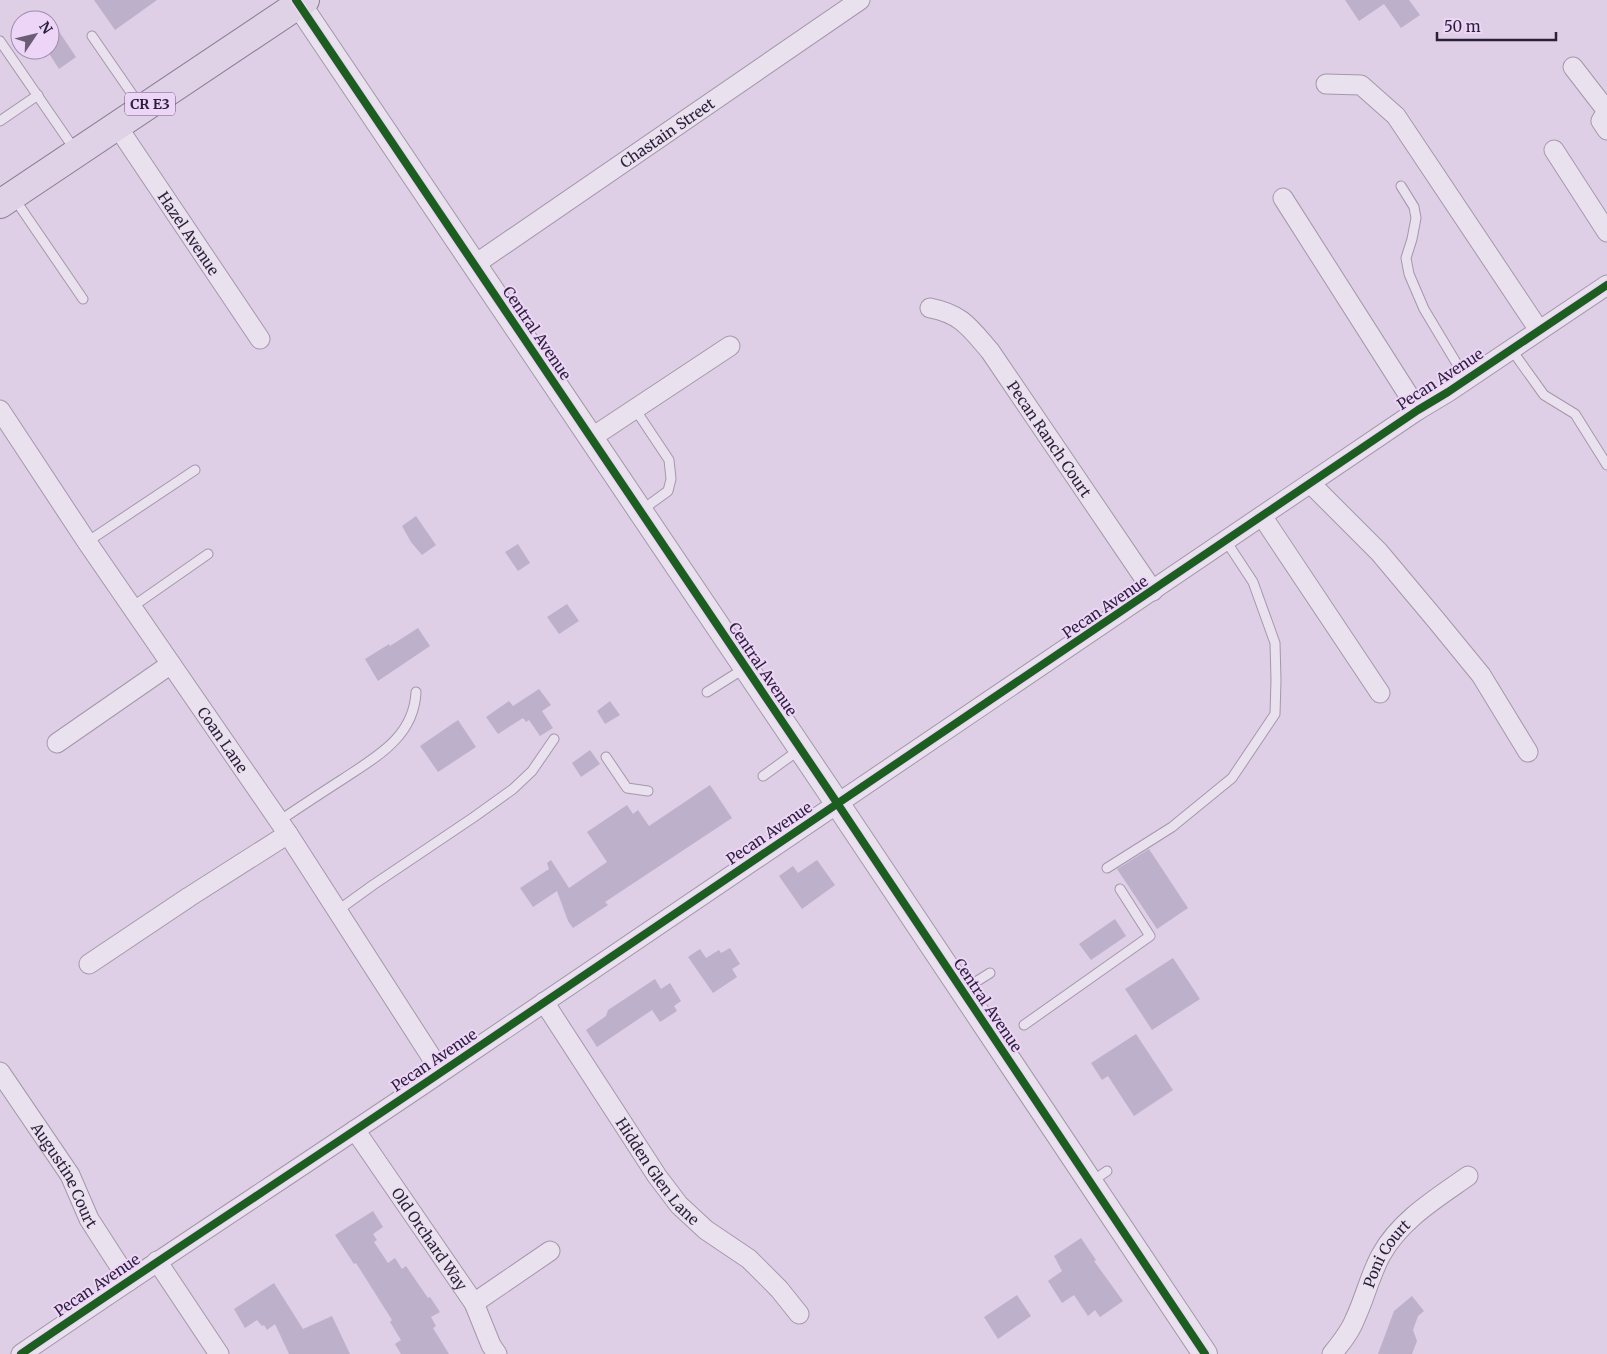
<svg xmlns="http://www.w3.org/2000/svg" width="1607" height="1354" font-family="Merriweather,serif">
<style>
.building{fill:#bdb0ca}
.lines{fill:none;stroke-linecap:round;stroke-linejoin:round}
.service-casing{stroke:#a497ac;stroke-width:11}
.minor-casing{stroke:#a497ac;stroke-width:21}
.tertiary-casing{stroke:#a497ac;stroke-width:26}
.primary-casing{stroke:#897e91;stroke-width:30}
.service{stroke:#eae1ee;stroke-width:9}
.minor{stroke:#eae1ee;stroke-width:19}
.tertiary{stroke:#eae1ee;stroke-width:24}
.primary{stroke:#e0d2e6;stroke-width:28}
.cycleway-casing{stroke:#edd5f7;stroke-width:11}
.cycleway{stroke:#1b5e20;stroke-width:8}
.labels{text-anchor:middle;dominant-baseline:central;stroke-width:4;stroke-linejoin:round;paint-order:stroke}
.shield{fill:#edd5f7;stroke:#665673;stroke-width:1}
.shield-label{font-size:14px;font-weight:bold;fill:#2c1f3b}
.street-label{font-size:15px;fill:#2c1f3b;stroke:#edd5f7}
</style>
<rect width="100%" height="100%" fill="#dfcfe6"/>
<g class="building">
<path d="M94,0H157L115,30Z"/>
<path d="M1345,0H1409L1420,15L1401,28L1384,4L1359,21Z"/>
<path d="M50,18L76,57L59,69L50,55Z"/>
<path d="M416,516L436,545L422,555L411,542L402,526Z"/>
<path d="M518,544L530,563L518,571L505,552Z"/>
<path d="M567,604L579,621L559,634L547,617Z"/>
<path d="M418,628L430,646L378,681L365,659L389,644L390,646Z"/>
<path d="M539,689L551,705L542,711L553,728L540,736L529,720L526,722L523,718L498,734L486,717L509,701L513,706Z"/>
<path d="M610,701L620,715L605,724L597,711Z"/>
<path d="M458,720L476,747L438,772L420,746Z"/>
<path d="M590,750L600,764L581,777L572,763Z"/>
<path d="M710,785L732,818L605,902L608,905L573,928L568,921L557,891L533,907L520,888L549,869L547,863L551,860L569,888L607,862L587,832L627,805L633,814L638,810L649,826Z"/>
<path d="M1149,849L1188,908L1157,929L1117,869Z"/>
<path d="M817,860L835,885L802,909L779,876L793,866L798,873Z"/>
<path d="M1115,919L1126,936L1091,960L1079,944Z"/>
<path d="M730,948L740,964L732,969L737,977L713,993L688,957L700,949L706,958L719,950L721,953Z"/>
<path d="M1173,958L1200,999L1152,1030L1125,989Z"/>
<path d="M655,979L661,989L670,983L681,1001L674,1006L677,1011L660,1022L652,1010L597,1047L586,1030L606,1016L608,1010Z"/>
<path d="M1136,1034L1173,1090L1134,1116L1108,1076L1102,1080L1091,1063Z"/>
<path d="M373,1211L383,1227L373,1234L377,1240L374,1242L388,1263L395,1258L402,1269L406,1266L428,1298L430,1297L440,1312L431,1317L436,1326L433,1328L449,1354H401L395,1344L401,1340L390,1322L392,1320L356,1263L354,1264L335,1235Z"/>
<path d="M1081,1238L1096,1260L1094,1261L1123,1301L1100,1317L1095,1310L1088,1316L1074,1295L1062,1303L1048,1281L1062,1271L1054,1256Z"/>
<path d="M274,1283L303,1329L332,1316L350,1354H289L275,1324L267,1330L264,1325L262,1326L257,1320L245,1328L234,1309Z"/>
<path d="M1017,1295L1031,1316L998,1339L984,1317Z"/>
<path d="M1412,1296L1424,1311L1418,1316L1413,1330L1417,1341L1412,1354H1378L1394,1311Z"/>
</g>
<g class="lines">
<g class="service-casing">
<g id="service">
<path d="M92,36L141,107"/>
<path d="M0,41L75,150"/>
<path d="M0,121L38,95"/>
<path d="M1401,186L1414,207L1416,218L1412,239L1406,258L1409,274L1424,309L1466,379"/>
<path d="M14,198L83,299"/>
<path d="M1511,349L1544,395L1575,414L1607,465"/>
<path d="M635,409L669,460L671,479L668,491L642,510"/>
<path d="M87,542L195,470"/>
<path d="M132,607L208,554"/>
<path d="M707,692L745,668"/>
<path d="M606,757L627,788L648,791"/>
<path d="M763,776L799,750"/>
<path d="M279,821C300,807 321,793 343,779C376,757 414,737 416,692"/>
<path d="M1107,868L1172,827L1232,778L1275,714L1276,680L1275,643L1253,582L1226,541"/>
<path d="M337,911L373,885L474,817L513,789L532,771L554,739"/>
<path d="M963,990L990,973"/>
<path d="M1024,1025L1150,936L1120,889"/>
<path d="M1091,1182L1107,1171"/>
</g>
</g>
<g class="minor-casing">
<g id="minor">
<path d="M1573,67L1607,111"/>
<path d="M1326,84L1361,85L1396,116L1539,330"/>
<path d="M1607,111L1601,121L1607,130"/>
<path id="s1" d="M117,126L260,339"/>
<path d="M1554,150L1607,232"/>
<path d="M1283,198L1418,410"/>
<path id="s2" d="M474,265L860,0"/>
<path id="s3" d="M930,308C962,314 970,328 990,351L1153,591"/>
<path id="s4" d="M0,410L87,542L288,834L441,1072"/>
<path d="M591,438L730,346"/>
<path d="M1310,483L1379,552L1436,620L1481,675L1528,752"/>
<path d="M1262,516L1380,693"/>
<path d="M57,743L171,664"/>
<path d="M89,964L189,897L288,834"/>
<path id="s5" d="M544,1002L657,1176L679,1205L706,1230L749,1259L779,1289L799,1314"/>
<path id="s6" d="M0,1072L70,1175L89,1219L129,1281"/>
<path id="s7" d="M355,1130L474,1303L491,1345L497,1354"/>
<path d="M157,1261L219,1354"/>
<path d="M474,1303L550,1251"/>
<path d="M21,1354C161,1258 303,1166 443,1071C768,850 1094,631 1418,410L1448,392L1607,285"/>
<path id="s8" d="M1332,1354C1341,1343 1350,1332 1355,1319C1365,1298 1370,1275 1381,1255C1400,1220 1437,1198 1468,1176"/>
</g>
</g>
<g class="tertiary-casing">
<path id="tertiary" d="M296,0L827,788L1205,1354"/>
</g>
<g class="primary-casing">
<path id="primary" d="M0,204L305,0"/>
</g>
<use href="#service" class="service"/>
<use href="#minor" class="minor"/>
<use href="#tertiary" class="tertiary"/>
<use href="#primary" class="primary"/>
<g class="cycleway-casing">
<g id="cycleway">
<path d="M296,0L827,788L1205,1354"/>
<path d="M21,1354C161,1258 303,1166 443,1071C768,850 1094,631 1418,410L1448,392L1607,285"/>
</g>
</g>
<use href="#cycleway" class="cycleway"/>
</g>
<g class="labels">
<rect class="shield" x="125" y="92.5" width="50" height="23" rx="4"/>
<g class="shield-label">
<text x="150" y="104">CR E3</text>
</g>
<g class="street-label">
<text stroke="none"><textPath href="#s2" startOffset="234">Chastain Street</textPath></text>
<text stroke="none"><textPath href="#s1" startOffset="129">Hazel Avenue</textPath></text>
<text transform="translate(537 333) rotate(56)">Central Avenue</text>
<text transform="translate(1440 379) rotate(-33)">Pecan Avenue</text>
<text stroke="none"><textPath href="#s3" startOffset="182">Pecan Ranch Court</textPath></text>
<text transform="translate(1105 607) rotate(-34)">Pecan Avenue</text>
<text transform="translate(763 669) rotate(56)">Central Avenue</text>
<text stroke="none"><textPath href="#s4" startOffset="398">Coan Lane</textPath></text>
<text transform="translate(769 833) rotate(-34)">Pecan Avenue</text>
<text transform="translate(988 1005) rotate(56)">Central Avenue</text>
<text transform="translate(434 1060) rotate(-34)">Pecan Avenue</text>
<text stroke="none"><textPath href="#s5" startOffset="204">Hidden Glen Lane</textPath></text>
<text stroke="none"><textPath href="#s6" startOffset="122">Augustine Court</textPath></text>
<text stroke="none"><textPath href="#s7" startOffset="132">Old Orchard Way</textPath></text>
<text stroke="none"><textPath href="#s8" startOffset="115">Poni Court</textPath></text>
<text transform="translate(97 1285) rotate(-34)">Pecan Avenue</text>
</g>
</g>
<g transform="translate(35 35) rotate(55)"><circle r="24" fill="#edd5f7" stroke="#a08cac"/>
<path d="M0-4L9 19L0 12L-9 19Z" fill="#6b5d77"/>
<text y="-8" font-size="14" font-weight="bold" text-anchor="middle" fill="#2c1f3b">N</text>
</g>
<path d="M1437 32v8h119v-8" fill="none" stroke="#2c1f3b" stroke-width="2.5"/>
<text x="1444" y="32" font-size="15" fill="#2c1f3b" stroke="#edd5f7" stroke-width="4" paint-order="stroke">50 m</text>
</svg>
